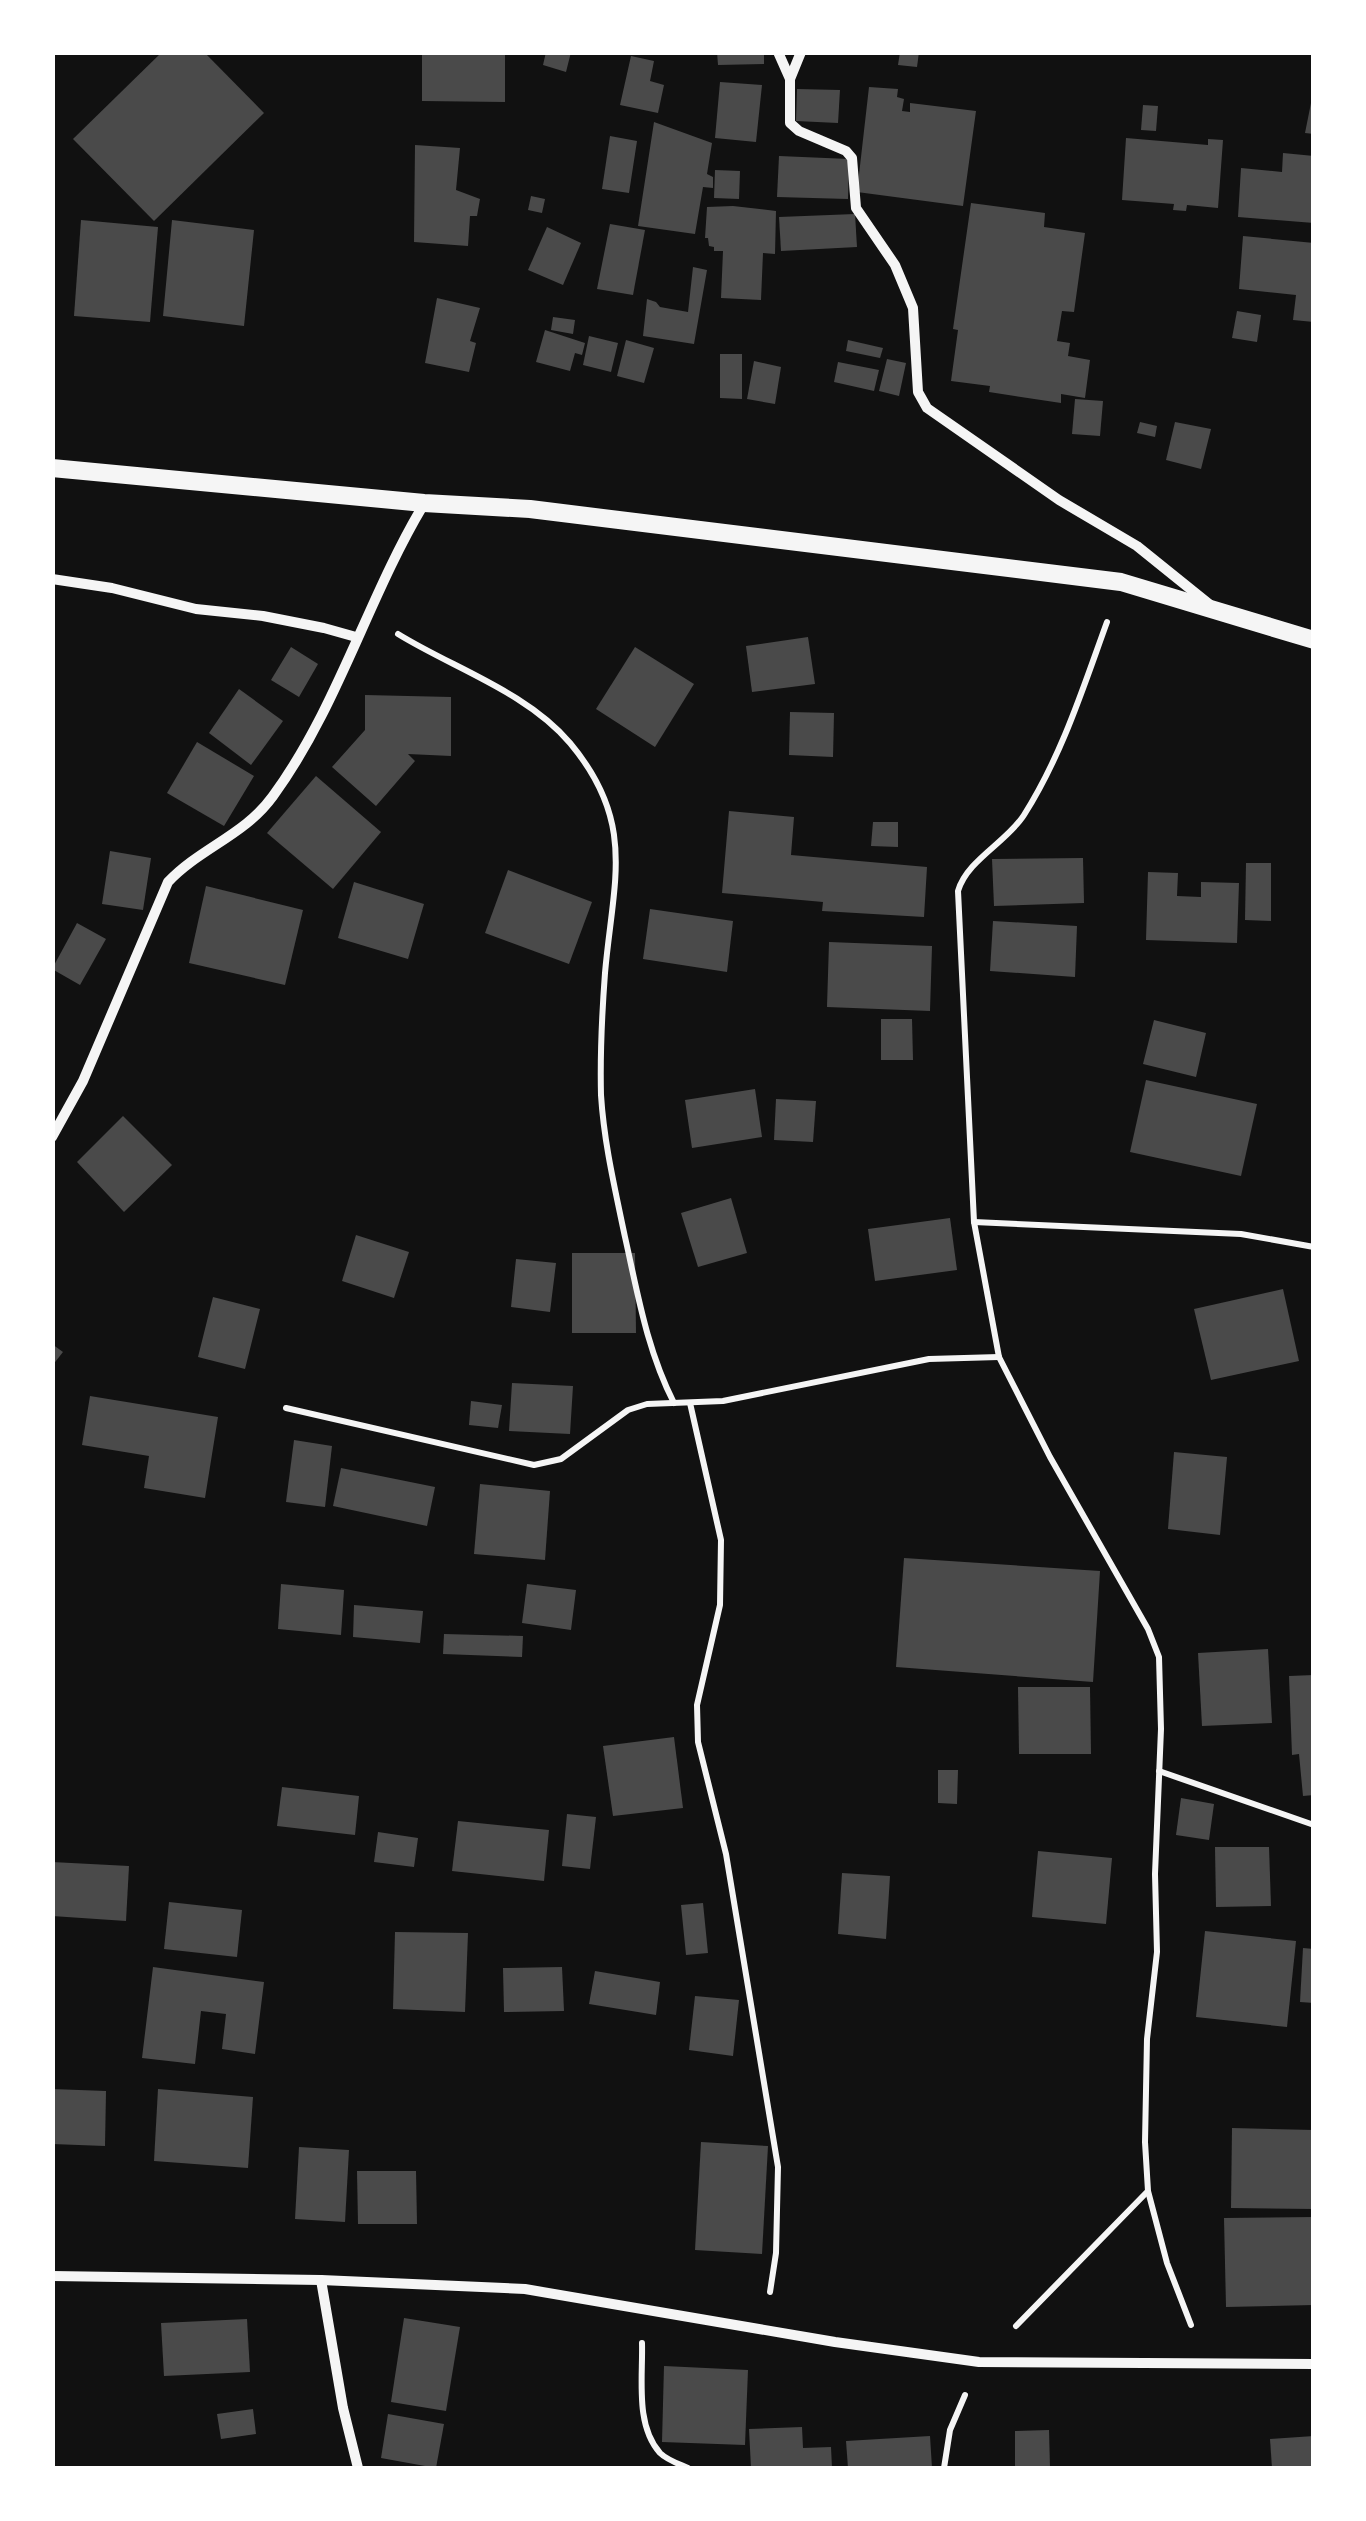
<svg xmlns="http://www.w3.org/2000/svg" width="1366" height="2521" font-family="Figtree,sans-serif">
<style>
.building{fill:#4a4a4a}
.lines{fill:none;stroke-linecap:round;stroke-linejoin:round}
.path{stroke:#f5f5f5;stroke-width:6}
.minor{stroke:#f5f5f5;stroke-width:10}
.tertiary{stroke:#f5f5f5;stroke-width:18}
</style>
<rect width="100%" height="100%" fill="#111"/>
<g class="building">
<path d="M162,52H204L264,113L154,221L73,139Z"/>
<path d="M422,52H505V102L422,101Z"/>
<path d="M546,52H571L566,72L543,65Z"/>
<path d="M717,52H764V64L718,65Z"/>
<path d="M900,52H919L917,67L898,65Z"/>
<path d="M631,56L654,61L650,81L664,85L658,113L620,105Z"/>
<path d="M720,82L762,85L756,142L715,138Z"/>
<path d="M869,87L898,89L897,97L904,99L902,111L910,112V103L976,111L963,206L857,192Z"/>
<path d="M797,89L840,90L838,123L796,121Z"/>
<path d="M1312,98L1314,99V134L1305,133Z"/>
<path d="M1143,105L1158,106L1156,131L1141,130Z"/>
<path d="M654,122L712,143L707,174L713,177V188L703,187L695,234L638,226Z"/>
<path d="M610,136L637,141L629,193L602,189Z"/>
<path d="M1126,138L1208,145V139L1223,140L1218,208L1187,205L1186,211L1173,210L1174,204L1122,200Z"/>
<path d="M415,145L460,148L456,190L480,199L477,216H470L468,246L414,242Z"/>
<path d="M1283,153L1314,156V223L1238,217L1241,168L1282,172Z"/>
<path d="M779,156L849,159L848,199L777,197Z"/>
<path d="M715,170L740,171L739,199L714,198Z"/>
<path d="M531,196L545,199L542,213L528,210Z"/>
<path d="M971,203L1045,213L1044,227L1085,233L1074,312L1062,311L1057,341L1070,343L1068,356L1090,360L1085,398L1061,394V403L989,392L990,386L951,381L958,330L953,329Z"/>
<path d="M733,206L776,211L775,254L763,253L761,300L721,298L723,251H714V247L709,246L708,238H705L707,207Z"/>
<path d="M855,214L857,247L781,251L779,217Z"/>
<path d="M81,220L158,227L150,322L74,316Z"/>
<path d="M172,220L254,230L244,326L163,316Z"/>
<path d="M610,224L645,230L633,295L597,289Z"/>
<path d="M547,227L581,243L563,285L528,270Z"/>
<path d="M1243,236L1314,243V322L1293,320L1296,295L1239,289Z"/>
<path d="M693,267L707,270L694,344L643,336L647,299L656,302L660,307L688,312Z"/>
<path d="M437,298L480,308L470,341L476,343L469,372L425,363Z"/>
<path d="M1237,311L1261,315L1257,342L1232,338Z"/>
<path d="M553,317L575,320L573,334L551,330Z"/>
<path d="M545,330L585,343L582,355L575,353L570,371L536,362Z"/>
<path d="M589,336L618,343L611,372L583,365Z"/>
<path d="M626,340L654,348L644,383L617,376Z"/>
<path d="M848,340L883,348L880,358L846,351Z"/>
<path d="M720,354H742V399L720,398Z"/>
<path d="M887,359L906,363L899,396L879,391Z"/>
<path d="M754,361L781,367L775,404L747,399Z"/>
<path d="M838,362L879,370L874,391L834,382Z"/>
<path d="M1075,399L1103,401L1100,436L1072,434Z"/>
<path d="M1140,422L1157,426L1155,437L1137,433Z"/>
<path d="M1175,422L1211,429L1201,469L1166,460Z"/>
<path d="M808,637L815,684L752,692L746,646Z"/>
<path d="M291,647L318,664L299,697L271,680Z"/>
<path d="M635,647L694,684L655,747L596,709Z"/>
<path d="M239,689L283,721L251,765L209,733Z"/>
<path d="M365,695L451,697V756L408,754L415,761L376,806L332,767L365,730Z"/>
<path d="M790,712L834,713L833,757L789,755Z"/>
<path d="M197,742L254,776L224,826L167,793Z"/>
<path d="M316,776L381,832L333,889L267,833Z"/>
<path d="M729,811L794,817L791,855L927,867L924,917L822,911L823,902L722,893Z"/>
<path d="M873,822H898V847L871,846Z"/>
<path d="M110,851L151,858L143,910L102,904Z"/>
<path d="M1083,858L1084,903L994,906L992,859Z"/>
<path d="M1246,863H1271V921L1245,920Z"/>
<path d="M508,870L592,902L569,964L485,933Z"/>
<path d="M1148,872L1178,873L1177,896L1201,897V882L1239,883L1237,943L1146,940Z"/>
<path d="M354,882L424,904L408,959L338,938Z"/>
<path d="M206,886L303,910L285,985L189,963Z"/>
<path d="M650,909L733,921L727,972L643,959Z"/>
<path d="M993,921L1077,926L1075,977L990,971Z"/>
<path d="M77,923L106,939L80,985L52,969Z"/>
<path d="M829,942L932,946L930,1011L827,1007Z"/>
<path d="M881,1019H912L913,1060H881Z"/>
<path d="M1154,1020L1206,1033L1196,1077L1143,1064Z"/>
<path d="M1146,1080L1257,1104L1241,1176L1130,1152Z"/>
<path d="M755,1089L762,1137L692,1148L685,1100Z"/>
<path d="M776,1099L816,1101L813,1142L774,1140Z"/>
<path d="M123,1116L172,1165L124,1212L77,1162Z"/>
<path d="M731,1198L747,1253L698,1267L681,1213Z"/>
<path d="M950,1218L957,1270L875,1281L868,1229Z"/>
<path d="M356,1235L409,1252L394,1298L342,1281Z"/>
<path d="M572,1253H635L636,1333H572Z"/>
<path d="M516,1259L556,1263L550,1312L511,1307Z"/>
<path d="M1283,1289L1299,1361L1211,1380L1194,1309Z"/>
<path d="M213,1297L260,1309L245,1369L198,1357Z"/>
<path d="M52,1344L63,1352L52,1366Z"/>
<path d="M512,1383L573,1386L570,1434L509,1431Z"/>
<path d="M90,1396L218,1417L205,1498L144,1488L149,1456L82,1445Z"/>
<path d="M471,1401L502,1405L498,1428L469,1425Z"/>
<path d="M294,1440L332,1446L325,1507L286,1502Z"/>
<path d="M1174,1452L1227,1457L1220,1535L1168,1529Z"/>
<path d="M341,1468L435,1487L427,1526L333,1506Z"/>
<path d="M480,1484L550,1491L545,1560L474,1554Z"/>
<path d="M904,1558L1100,1571L1093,1682L896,1667Z"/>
<path d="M281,1584L344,1590L341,1635L278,1629Z"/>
<path d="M527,1584L576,1590L571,1630L522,1623Z"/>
<path d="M354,1605L423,1611L420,1643L353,1637Z"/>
<path d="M444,1634L523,1636L522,1657L443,1654Z"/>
<path d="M1268,1649L1272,1723L1202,1726L1198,1653Z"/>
<path d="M1314,1675V1795L1303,1796L1299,1754L1292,1755L1289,1676Z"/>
<path d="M1018,1687H1090L1091,1754H1019Z"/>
<path d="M674,1737L683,1808L613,1816L603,1746Z"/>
<path d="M938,1770H958L957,1804L938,1803Z"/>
<path d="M282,1787L359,1796L355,1835L277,1826Z"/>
<path d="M1181,1798L1214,1804L1209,1840L1176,1835Z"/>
<path d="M567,1814L596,1817L590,1869L562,1866Z"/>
<path d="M458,1821L549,1830L544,1881L452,1871Z"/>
<path d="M378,1832L418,1838L414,1867L374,1862Z"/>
<path d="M1215,1847H1269L1271,1906L1216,1907Z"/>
<path d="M1038,1851L1112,1858L1106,1924L1032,1917Z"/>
<path d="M52,1862L129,1866L126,1921L52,1916Z"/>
<path d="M842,1873L890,1876L886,1939L838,1934Z"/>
<path d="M169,1902L242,1910L237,1957L164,1949Z"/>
<path d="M703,1903L708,1953L686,1955L681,1905Z"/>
<path d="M1205,1931L1296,1941L1287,2027L1196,2017Z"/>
<path d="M395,1932L468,1933L465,2012L393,2009Z"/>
<path d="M1303,1948L1314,1949V2003L1300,2002Z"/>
<path d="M153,1967L264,1982L255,2054L222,2049L226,2014L201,2011L195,2064L142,2058Z"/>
<path d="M562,1967L564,2011L504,2012L503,1968Z"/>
<path d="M595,1971L660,1982L656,2015L589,2004Z"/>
<path d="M695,1996L739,2000L733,2056L689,2050Z"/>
<path d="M52,2089L106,2091L105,2146L52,2144Z"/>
<path d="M158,2089L253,2097L248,2168L154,2161Z"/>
<path d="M1232,2128L1314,2130V2209L1231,2208Z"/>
<path d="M701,2142L768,2146L762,2254L695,2250Z"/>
<path d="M299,2147L349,2150L345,2222L295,2219Z"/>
<path d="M357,2171H416L417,2224H358Z"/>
<path d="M1314,2217V2305L1226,2307L1224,2218Z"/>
<path d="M404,2318L460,2327L446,2411L391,2402Z"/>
<path d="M247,2319L250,2372L164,2376L161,2323Z"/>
<path d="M664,2366L748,2370L745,2445L662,2442Z"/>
<path d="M253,2409L256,2434L221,2439L217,2414Z"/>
<path d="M388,2414L444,2424L436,2468L381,2458Z"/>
<path d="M802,2427L803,2448L831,2447L832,2468H751L749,2429Z"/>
<path d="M1049,2430L1050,2468H1015V2431Z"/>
<path d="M930,2436L932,2468H848L846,2441Z"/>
<path d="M1314,2436V2468H1272L1270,2439Z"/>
</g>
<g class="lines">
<g class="path">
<path d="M1107,622C1083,688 1062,755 1024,815C1007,842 967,860 958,891L974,1222L999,1357L1050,1457L1148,1629L1159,1657L1161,1729L1155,1874L1157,1952L1147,2039L1145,2142L1148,2191L1167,2263L1191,2325"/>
<path d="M398,634C453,668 527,692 570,743C637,823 613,881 605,973C602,1013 600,1055 601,1095C604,1143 615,1189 625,1237C638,1295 647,1350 674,1403"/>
<path d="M974,1222L1241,1234L1314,1247"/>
<path d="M690,1403L721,1540L720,1605L697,1705L698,1742L726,1854L778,2167L776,2253L770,2292"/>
<path d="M286,1408L534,1465L561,1459L628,1410L647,1404L723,1401L929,1359L999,1357"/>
<path d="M1159,1771L1314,1825"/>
<path d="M1016,2326L1147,2192"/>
<path d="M642,2343C643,2378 635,2425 660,2453C667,2460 679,2464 688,2468"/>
<path d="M944,2468L950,2430L965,2395"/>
</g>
<g class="minor">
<path d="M778,52L790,79V123L799,131L846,151L852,158L856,208L895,265L913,308L918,392L927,408L1059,500L1137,546L1209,604"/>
<path d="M790,79L801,52"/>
<path d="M52,579L112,588L196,609L263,616L324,628L356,637"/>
<path d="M52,1137L83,1081L168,882C200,848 245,835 273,796C338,707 368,597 424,504"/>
<path d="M52,2276L321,2280L525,2289L835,2342L979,2362L1314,2364"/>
<path d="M321,2280L343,2408L358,2468"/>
</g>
<path class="tertiary" d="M52,468L424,503L530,509L1121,582L1314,640"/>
</g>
<rect width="1366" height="2521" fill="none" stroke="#ffffff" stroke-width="110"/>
</svg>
